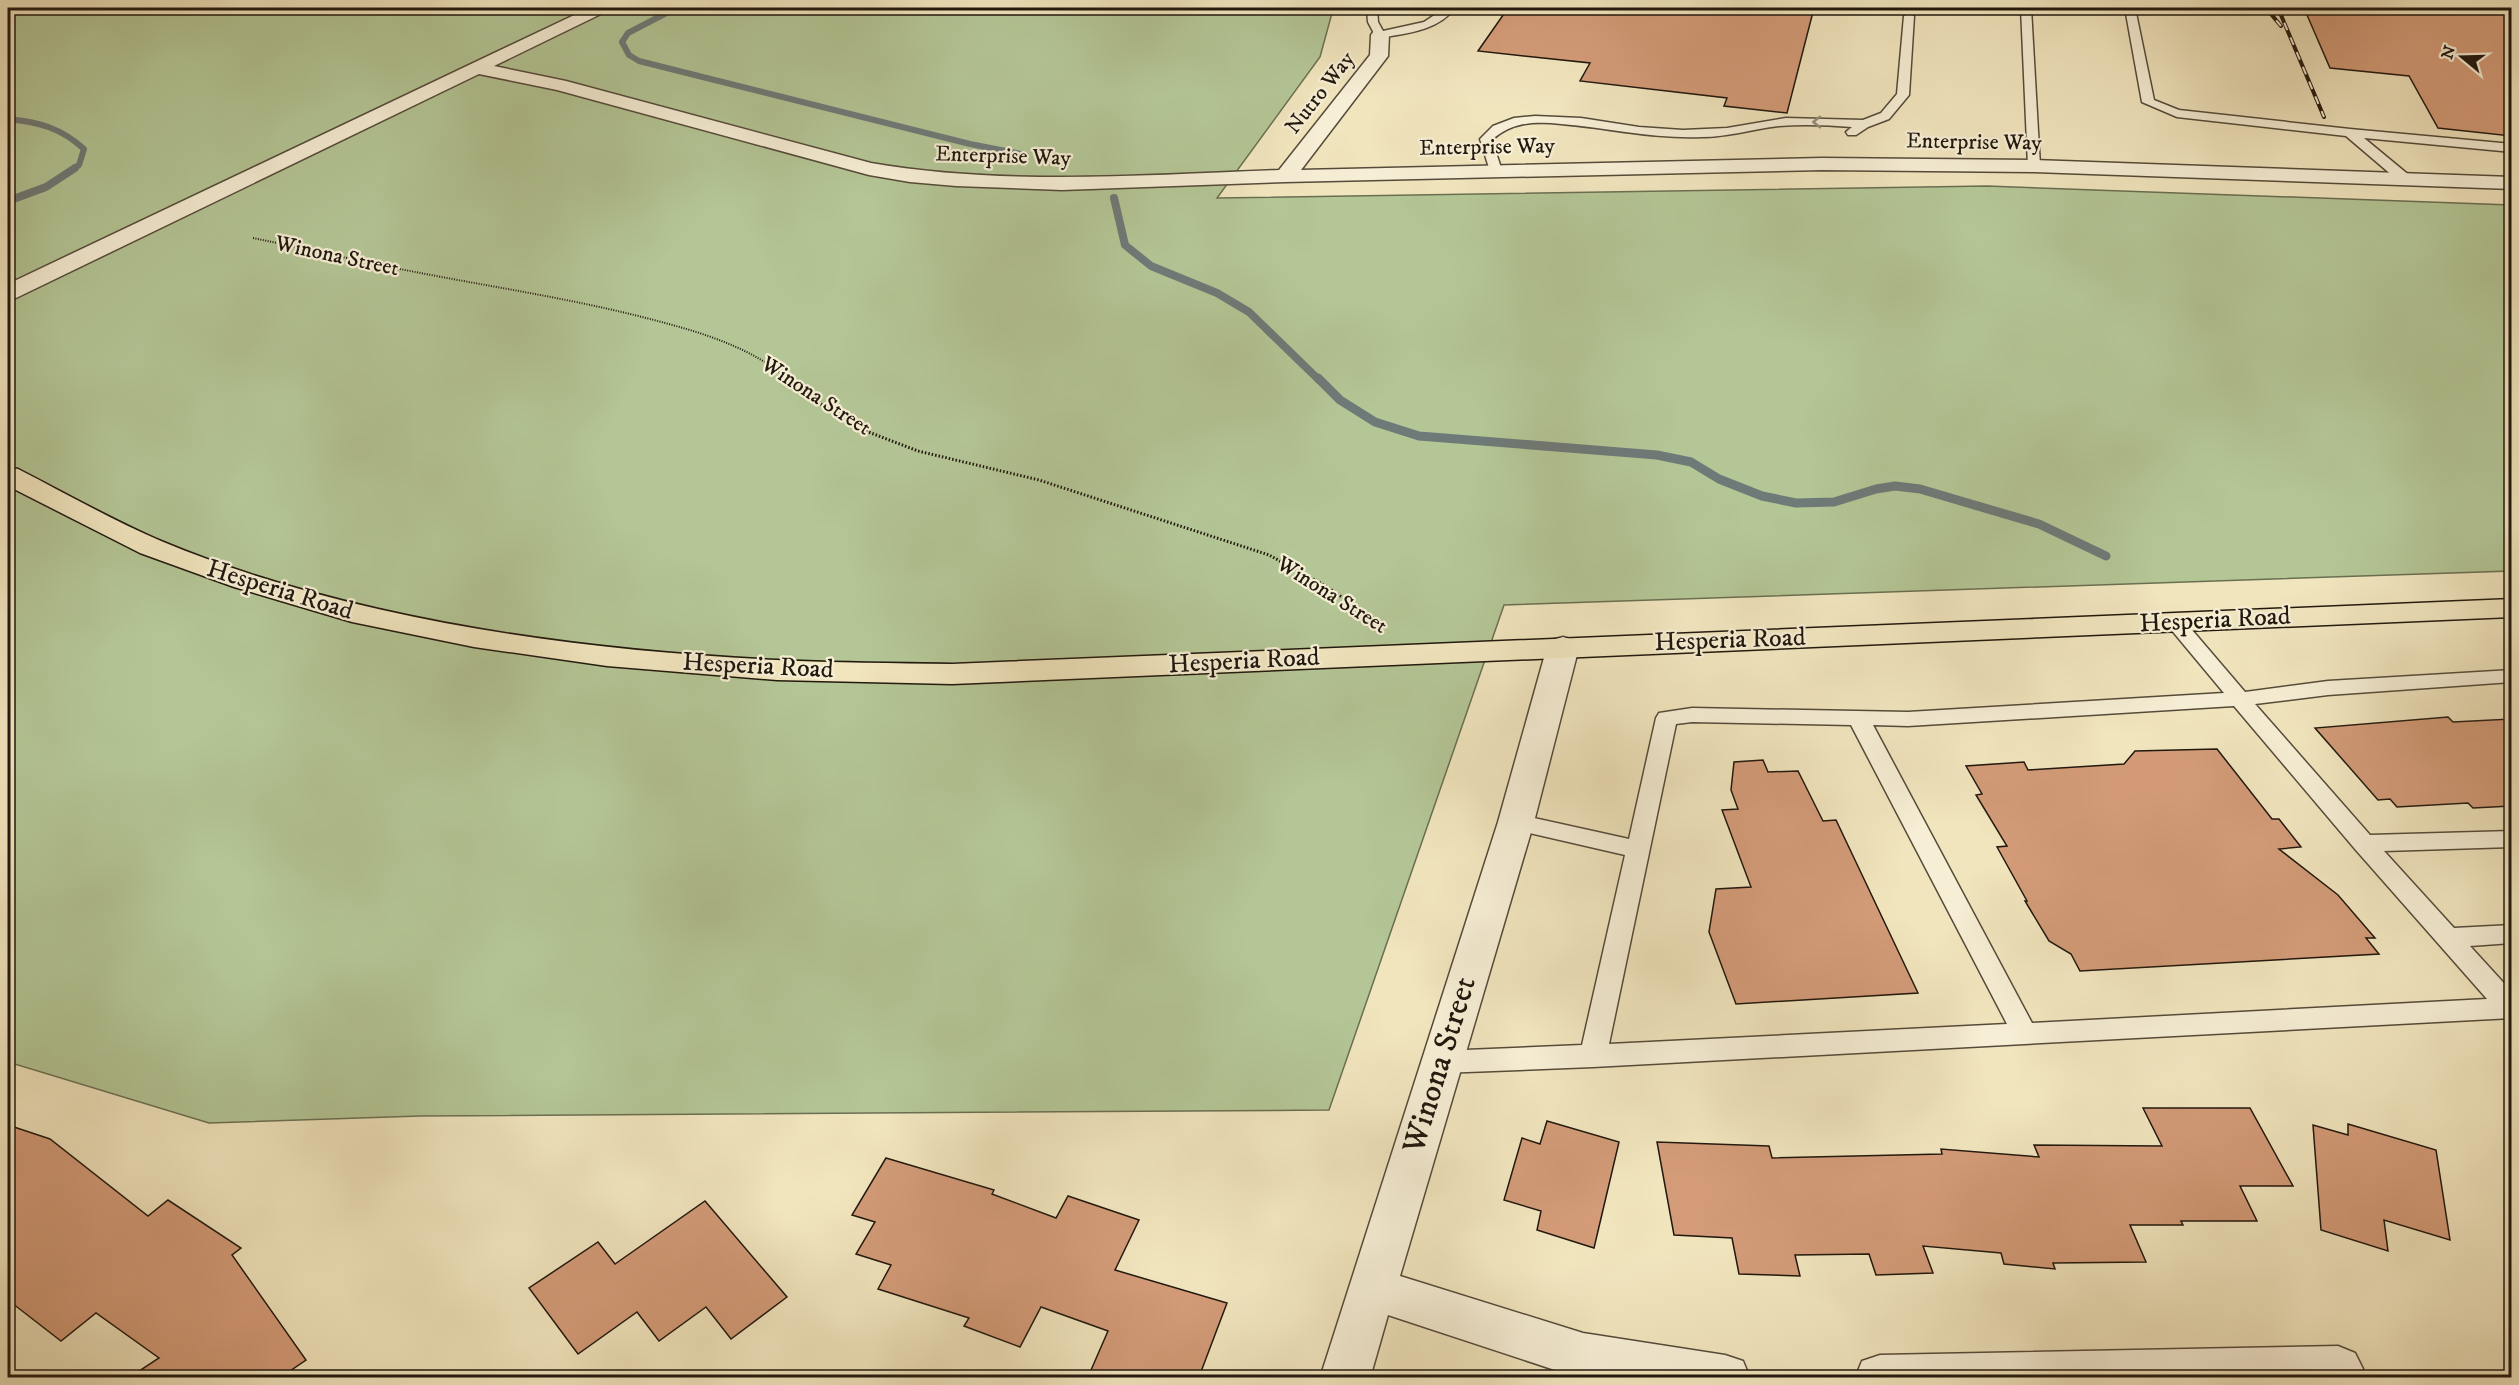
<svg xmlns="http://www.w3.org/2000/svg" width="2519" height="1385" font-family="'IM FELL DW Pica',serif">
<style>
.green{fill:#b4c696;stroke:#6a6f52;stroke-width:1.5}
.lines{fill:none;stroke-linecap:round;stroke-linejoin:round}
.stream-far2{stroke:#6e7a78;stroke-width:6}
.stream-far1{stroke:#6e7a78;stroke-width:8}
.stream{stroke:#6e7a78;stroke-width:9}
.building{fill:#d39b78;stroke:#21180e;stroke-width:1.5}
.service-casing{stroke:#554b3a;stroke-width:3}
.minor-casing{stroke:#554b3a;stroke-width:3}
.primary-casing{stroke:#21180e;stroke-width:3}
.path-far1{stroke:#21180e;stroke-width:2;stroke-dasharray:1 1.5;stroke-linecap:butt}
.path{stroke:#21180e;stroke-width:3;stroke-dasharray:1.5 2;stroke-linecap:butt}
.service{fill:#f6eed5;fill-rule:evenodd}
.minor{fill:#f6eed5;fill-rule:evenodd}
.primary{fill:#f1e5be;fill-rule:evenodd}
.rail-casing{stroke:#21180e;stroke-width:4}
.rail{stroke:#f6eed5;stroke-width:2;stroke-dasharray:8;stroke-linecap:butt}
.oneway{stroke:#968e7b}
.labels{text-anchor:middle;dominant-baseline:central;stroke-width:4.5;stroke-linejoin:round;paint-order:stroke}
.far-street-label{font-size:22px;fill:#21180e;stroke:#f6eed5}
.street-label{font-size:26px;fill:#21180e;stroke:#f6eed5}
.near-street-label{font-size:32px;fill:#21180e;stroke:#f6eed5}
</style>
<rect width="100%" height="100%" fill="#f1e5be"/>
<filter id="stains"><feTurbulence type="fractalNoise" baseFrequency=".00333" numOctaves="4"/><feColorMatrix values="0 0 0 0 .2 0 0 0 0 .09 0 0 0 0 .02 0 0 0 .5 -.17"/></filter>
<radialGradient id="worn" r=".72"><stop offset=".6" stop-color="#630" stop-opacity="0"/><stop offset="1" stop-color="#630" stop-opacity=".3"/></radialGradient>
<path class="green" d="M8,8H1336L1332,13L1320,57L1217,198L1987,186L2511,205V571L1504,605L1329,1110L420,1116L209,1123L8,1062Z"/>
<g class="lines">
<g class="stream-far2">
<path d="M676,8L628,33L622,42L629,55L639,61L970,144L1026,155"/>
<path d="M8,119C39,122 61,128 84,149L79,165L73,169"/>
</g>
<g class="stream-far1">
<path d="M1114,198L1125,245L1151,266L1217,293L1249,312L1319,380"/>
<path d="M8,201L46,187L75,168"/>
</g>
<path class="stream" d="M1318,378L1340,400L1375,422L1419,436L1657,455L1691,462L1719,479L1762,496L1796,503L1834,502L1876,489L1895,486L1920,489L2039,524L2106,556"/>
</g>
<g class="building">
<path d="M1508,8H1814L1787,113L1724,106L1727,98L1580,81L1590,63L1478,51Z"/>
<path d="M2304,8H2511V136L2438,128L2409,76L2330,68Z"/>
<path d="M2448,717L2453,722L2511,719V806L2473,808L2468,803L2397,807L2390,799L2378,800L2315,728Z"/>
<path d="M2217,749L2272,819H2279L2301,847L2279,849L2338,895L2375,938H2366L2379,954L2080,971L2071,954L2049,941L2025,901H2027L1997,847L2007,846L1976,795L1982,794L1966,766L2024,762L2028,770L2124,764L2135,751Z"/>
<path d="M1763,760L1768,772L1798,771L1823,821L1836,820L1918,993L1736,1004L1709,932L1716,889L1751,887L1722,810L1738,809L1731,790L1734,762Z"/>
<path d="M2143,1108H2250L2293,1186H2240L2257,1221H2181L2183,1225H2130L2146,1262L2053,1263L2055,1269L2004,1264L2001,1253L1923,1246L1933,1273L1876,1275L1869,1254L1795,1255L1800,1276L1739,1274L1732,1238L1674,1235L1657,1142L1769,1146L1772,1158L1942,1154L1941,1149L2039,1157L2034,1145L2162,1146Z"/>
<path d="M1547,1121L1619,1142L1594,1248L1537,1230L1541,1211L1504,1200L1522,1138L1540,1144Z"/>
<path d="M2348,1124L2436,1150L2450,1240L2384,1220L2388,1251L2321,1230L2313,1125L2348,1135Z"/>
<path d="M8,1125L50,1139L148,1216L168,1200L241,1248L232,1255L306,1360L281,1377H130L159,1358L96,1313L61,1341L8,1300Z"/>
<path d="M886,1158L994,1190L992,1194L1056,1218L1068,1196L1139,1220L1115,1270L1227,1303L1199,1377H1088L1108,1331L1041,1307L1020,1347L964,1326L969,1318L878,1289L891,1265L856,1254L875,1222L852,1215Z"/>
<path d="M705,1201L787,1297L731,1339L706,1307L659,1341L637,1312L578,1354L529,1288L598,1242L615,1264Z"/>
</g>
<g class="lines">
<g class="service-casing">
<g id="service">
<path d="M1367,8H1377L1378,22L1383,31L1424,22L1445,8H1455C1437,31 1407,33 1380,38L1376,37L1368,22Z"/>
<path d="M2021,8H2031L2040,166L2034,170L2028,166Z"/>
<path d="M2125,8H2135L2154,100L2179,110L2350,129L2512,144V152L2364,138L2410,176L2412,179L2405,183L2400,182L2346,136L2177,117L2142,102Z"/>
<path d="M1909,13L1914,16L1909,95L1889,119L1868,127L1856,135H1848L1846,132L1852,127C1828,125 1803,124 1779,126C1753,129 1728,137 1702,137C1654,139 1608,128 1561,124C1536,121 1511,122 1492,140L1502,171L1496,175L1490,171L1480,139L1493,126L1514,118L1535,116L1581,118L1639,127L1683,130L1727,128L1786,118L1863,120L1881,113L1897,94L1904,16Z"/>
<path d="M2174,615L2181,617L2245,692L2328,681L2512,670V682L2328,695L2255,704L2370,835L2512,831V847L2384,851L2454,928L2512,925V943L2470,946L2512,992V1018L1593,1067L1441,1073L1432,1070L1428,1062L1432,1054L1441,1051L1582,1045L1625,855L1516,830L1508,828L1505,822L1508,816L1516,814L1629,839L1656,718L1659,713L1692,708L1908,712L2224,693L2164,621L2167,617ZM2234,706L2355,849L2487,999L2032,1023L1873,725L1908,726ZM1692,722L1851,725L2007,1024L1609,1044L1676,724Z"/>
</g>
</g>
<g class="minor-casing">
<g id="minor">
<path d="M589,8H609L607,11L494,66L566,81L871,163C1005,186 1143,175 1279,170L1370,55L1371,35L1374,31H1386L1389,35L1388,56L1301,170L1822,158L2034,160L2512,177V189L2034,172L1822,170L1285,182L1062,190L956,186L910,182L869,175L557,90L479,74L16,298L8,300V284Z"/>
<path d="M1563,637L1574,640L1579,647L1534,822L1400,1276L1583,1333L1725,1355L1743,1361L1750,1378H1579L1388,1315L1370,1378H1320L1498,822L1547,647L1552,640Z"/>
<path d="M2338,1346L2355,1353L2363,1369L2359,1378H1855L1862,1361L1880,1355Z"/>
</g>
</g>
<g class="primary-casing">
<path id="primary" d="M8,467L18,469C65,493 112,520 161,541C350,620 574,650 777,660C835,663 894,663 952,664L2512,599V617L952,684L777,680L607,666L474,647L352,622L234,587L140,553L8,486Z"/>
</g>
<path class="path-far1" d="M253,238C312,250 372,264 431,275C505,289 577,300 650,319C700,332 749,346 790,380"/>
<path class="path" d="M788,378L813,399L858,428L918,451L1039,480L1269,555L1324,585L1385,626"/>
<use href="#service" class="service"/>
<use href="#minor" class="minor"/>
<use href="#primary" class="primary"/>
<g class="rail-casing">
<g id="rail">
<path d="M2266,8L2281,26"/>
<path d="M2278,8L2324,117"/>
</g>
</g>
<use href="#rail" class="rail"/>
</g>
<defs><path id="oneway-chevron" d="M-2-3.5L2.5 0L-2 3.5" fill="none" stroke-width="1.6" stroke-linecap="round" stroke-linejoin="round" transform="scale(1.5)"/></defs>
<use class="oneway" href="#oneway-chevron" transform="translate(1817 122) rotate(180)"/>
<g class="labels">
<g class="far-street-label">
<text transform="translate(1320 93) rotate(-52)">Nutro Way</text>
<text transform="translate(1974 142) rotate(1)">Enterprise Way</text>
<text transform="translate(1487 147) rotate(-1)">Enterprise Way</text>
<text transform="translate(1003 156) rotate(2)">Enterprise Way</text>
<text transform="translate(337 256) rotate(12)">Winona Street</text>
<text transform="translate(816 396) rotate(33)">Winona Street</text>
<text transform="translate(1332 595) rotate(32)">Winona Street</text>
</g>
<g class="street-label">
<text transform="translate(280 590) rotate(17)">Hesperia Road</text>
<text transform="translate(2215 620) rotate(-3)">Hesperia Road</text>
<text transform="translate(1730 640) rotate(-2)">Hesperia Road</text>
<text transform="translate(1244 661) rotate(-3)">Hesperia Road</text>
<text transform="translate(758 666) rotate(3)">Hesperia Road</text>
</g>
<g class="near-street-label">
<text transform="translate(1440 1065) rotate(-73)">Winona Street</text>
</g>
</g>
<rect width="2519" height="1385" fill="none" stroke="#f1e5be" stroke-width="30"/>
<rect x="9" y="9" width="2501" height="1367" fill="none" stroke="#21180e" stroke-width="3"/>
<rect x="15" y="15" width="2489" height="1355" fill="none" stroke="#21180e" stroke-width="1.5"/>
<g transform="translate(2462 57) rotate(289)" stroke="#f6eed5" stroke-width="4.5" paint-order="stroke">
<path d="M0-4.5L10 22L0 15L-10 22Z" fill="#21180e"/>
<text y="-9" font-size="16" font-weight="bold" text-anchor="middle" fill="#21180e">N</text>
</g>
<rect width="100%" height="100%" filter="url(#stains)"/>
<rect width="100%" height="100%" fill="url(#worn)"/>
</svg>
